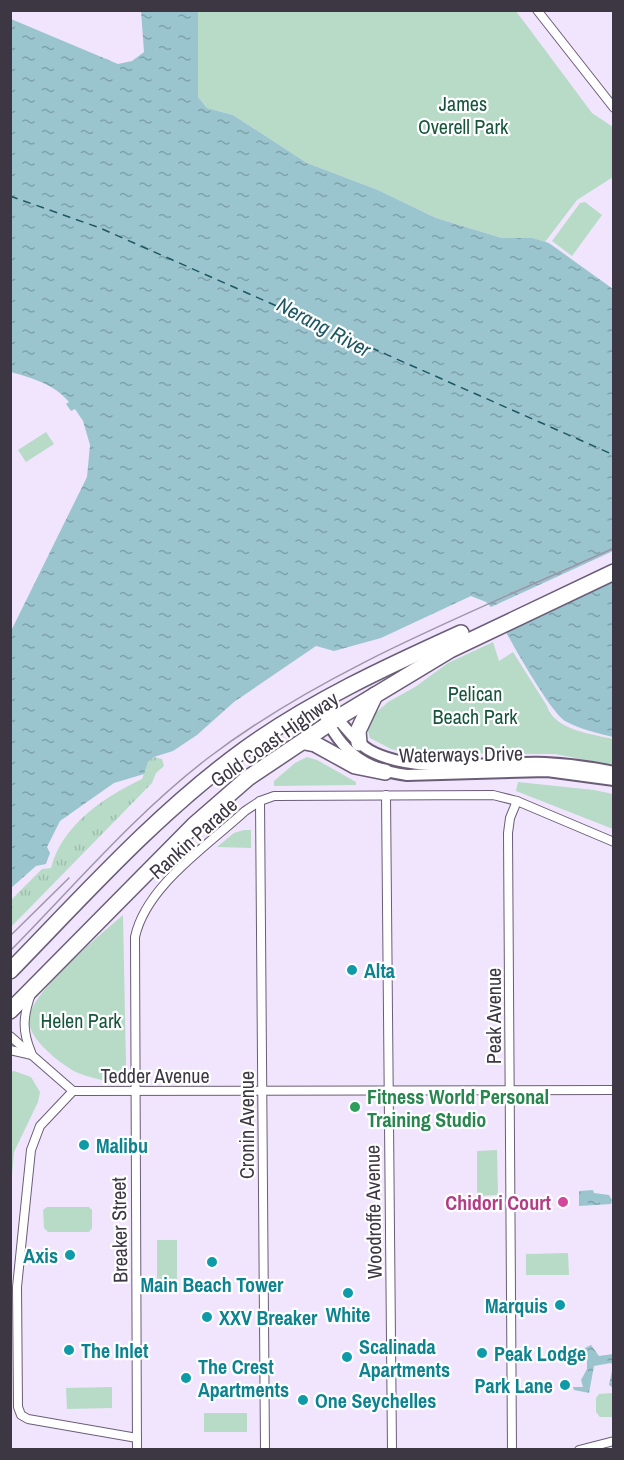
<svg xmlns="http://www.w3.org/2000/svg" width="624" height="1460" font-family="'Archivo Narrow',sans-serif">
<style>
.grass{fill:url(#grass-tufts)}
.park{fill:#b7dbc7}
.water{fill:url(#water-ripples)}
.pier{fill:#f1e5fd}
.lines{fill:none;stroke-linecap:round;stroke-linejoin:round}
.ferry{stroke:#1d5763;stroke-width:1.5;stroke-dasharray:8 6;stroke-linecap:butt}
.street-casing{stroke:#6b5d77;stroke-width:10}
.secondary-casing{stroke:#6b5d77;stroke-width:14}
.highway-casing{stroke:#6b5d77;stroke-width:18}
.street{stroke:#fff;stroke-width:8}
.secondary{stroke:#fff;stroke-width:10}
.highway{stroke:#fff;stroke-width:15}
.tram{stroke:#9f95a8;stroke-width:1.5}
.culture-dot{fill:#0f9aa8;stroke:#fff;stroke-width:2}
.leisure-dot{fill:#2e9e5b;stroke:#fff;stroke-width:2}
.hotel-dot{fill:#d1479c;stroke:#fff;stroke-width:2}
.labels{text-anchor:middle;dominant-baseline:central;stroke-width:4.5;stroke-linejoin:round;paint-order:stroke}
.park-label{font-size:20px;fill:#16553b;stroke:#fff}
.street-label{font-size:20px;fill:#3d3743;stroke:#fff}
.culture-label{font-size:20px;font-weight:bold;fill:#0d838f;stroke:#fff;text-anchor:start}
.leisure-label{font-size:20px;font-weight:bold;fill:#27864d;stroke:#fff;text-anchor:start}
.hotel-label{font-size:20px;font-weight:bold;fill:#b23c85;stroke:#fff;text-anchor:end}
.water-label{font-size:21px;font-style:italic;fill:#1d5763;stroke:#fff}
</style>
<defs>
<pattern id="grass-tufts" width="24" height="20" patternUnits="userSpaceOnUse" patternTransform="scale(1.5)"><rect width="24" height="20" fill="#b7dbc7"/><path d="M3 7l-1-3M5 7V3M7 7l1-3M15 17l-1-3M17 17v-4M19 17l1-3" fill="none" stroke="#9ebdac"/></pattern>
<pattern id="water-ripples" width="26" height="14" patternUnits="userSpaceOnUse" patternTransform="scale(1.5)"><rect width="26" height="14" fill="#9ac5cf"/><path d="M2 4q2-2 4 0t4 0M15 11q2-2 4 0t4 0" fill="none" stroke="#7fa1aa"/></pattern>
</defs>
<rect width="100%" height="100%" fill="#f1e5fd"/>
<path class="grass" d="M154,757L162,759L164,766L156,773L152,783L11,927V900L42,869L51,868C62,825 104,797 142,779L148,762Z"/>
<g class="park">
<path d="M198,11H516L592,113L613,127V177L577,200L545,242L533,238H502L436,218L378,190L307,163L233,115L207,108L198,97Z"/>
<path d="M585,202L602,215L572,256L552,241L580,203Z"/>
<path d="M46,432L54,444L26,462L18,450Z"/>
<path d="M493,642L499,661L513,652L547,706C554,730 592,734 613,739V765L555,754L407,753L391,749L370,738L366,725L370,718L388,702L415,687L448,663Z"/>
<path d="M307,757L317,760L356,782V785L274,786V781L295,763Z"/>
<path d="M518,782L594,790L613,794V829L516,791Z"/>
<path d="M244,830H251V848L217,847L234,833Z"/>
<path d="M123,915L126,1065L123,1072L110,1082C99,1079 88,1077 78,1073C62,1066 25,1037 29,1017C34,990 101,934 123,915Z"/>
<path d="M14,1071L31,1077L40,1092L38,1102L14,1152L11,1187L10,1072Z"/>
<path d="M497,1150L498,1195L477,1196V1151Z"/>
<path d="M47,1207H89L92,1210V1228L89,1232H48L44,1228L43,1210Z"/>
<rect x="157" y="1240" width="20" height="48"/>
<path d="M568,1253L569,1275H526V1254Z"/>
<path d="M112,1387V1408L67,1409L66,1388Z"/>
<path d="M613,1393V1417H600L596,1412V1398L599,1394Z"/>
<rect x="204" y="1413" width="43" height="19"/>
</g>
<g class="water">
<path d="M141,11H198V97L207,108L233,115L307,163L378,190L436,218L502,238H533L549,243L613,289V737C597,733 579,729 565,721C548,710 505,631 494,610L486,602L471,596L381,638L334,651L316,646L234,702L197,735L173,751L154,757L148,762L144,774L114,783L60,821L47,847L50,853L46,864L36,866L11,888L10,633L87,477L90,445L83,421L75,409L71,411L66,404L69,402C54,384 32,378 11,372V19L118,64L132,61L144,52Z"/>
<path d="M593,1190L594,1193L609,1195L612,1200L611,1204L579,1206V1191Z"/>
<path d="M591,1345L599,1356L613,1354V1388L609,1385L613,1366L611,1363L594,1366L589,1393L574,1390L573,1387H583L581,1380L587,1369V1356L583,1353V1349Z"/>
</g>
<path class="pier" d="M613,551V578L501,630L489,608Z"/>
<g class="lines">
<path class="ferry" d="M10,196L100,228L614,455"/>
<g class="street-casing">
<g id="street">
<path d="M537,10L614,108"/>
<path d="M386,795L392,1450"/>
<path d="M260,801L265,1450"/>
<path d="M10,1036L73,1091L614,1090"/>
<path d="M10,1050L32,1055"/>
<path d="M31,1052C22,1031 23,1016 31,994"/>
<path d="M73,1091L40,1126L31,1150L17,1287L18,1407L21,1415L28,1419L137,1438"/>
<path d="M137,1450L135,937C146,886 207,846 245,811L260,801L274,796L493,795L517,801L614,842"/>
<path d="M512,1450L508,833L510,818L517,801"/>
<path d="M579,1450L614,1441"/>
</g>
</g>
<g class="secondary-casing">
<g id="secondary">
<path d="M321,701C338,716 351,739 369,750C415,776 493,761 545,763C568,764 591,767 614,772"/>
<path d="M319,702C336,746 359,769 407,775L547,771L614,780"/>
</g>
</g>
<g class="highway-casing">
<g id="highway">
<path d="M305,742L315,744L355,766L385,772"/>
<path d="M359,743L358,731L375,695"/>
<path d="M10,971C85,894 157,813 245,749C312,701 386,667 461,633"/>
<path d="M10,1011L194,825L248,778L339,717L450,650L614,572"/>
</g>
</g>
<use href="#street" class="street"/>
<use href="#secondary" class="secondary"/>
<use href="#highway" class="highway"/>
<g class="tram">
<path d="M10,936L69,878"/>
<path d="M10,951C75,885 135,814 208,758C326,668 478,610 614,548"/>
</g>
</g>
<g class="culture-dot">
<circle cx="352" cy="970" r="6"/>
<circle cx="84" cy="1145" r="6"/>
<circle cx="70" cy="1255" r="6"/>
<circle cx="212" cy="1262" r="6"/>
<circle cx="348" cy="1293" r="6"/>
<circle cx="560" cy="1305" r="6"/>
<circle cx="207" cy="1317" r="6"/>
<circle cx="69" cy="1350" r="6"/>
<circle cx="482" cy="1353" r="6"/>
<circle cx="347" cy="1357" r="6"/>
<circle cx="186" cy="1378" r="6"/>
<circle cx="565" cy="1385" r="6"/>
<circle cx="303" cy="1400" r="6"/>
</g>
<circle class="leisure-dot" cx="355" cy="1107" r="6"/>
<circle class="hotel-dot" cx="563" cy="1202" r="6"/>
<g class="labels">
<g class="park-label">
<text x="463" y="103">James<tspan x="463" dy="23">Overell Park</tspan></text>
<text x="475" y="693">Pelican<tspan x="475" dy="23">Beach Park</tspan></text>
<text x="81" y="1020">Helen Park</text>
</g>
<g class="street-label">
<text transform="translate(274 739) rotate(-35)">Gold Coast Highway</text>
<text transform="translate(461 754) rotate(-1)">Waterways Drive</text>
<text transform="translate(193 838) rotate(-42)">Rankin Parade</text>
<text transform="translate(493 1016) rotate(-90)">Peak Avenue</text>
<text x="155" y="1075">Tedder Avenue</text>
<text transform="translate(246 1125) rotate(-90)">Cronin Avenue</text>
<text transform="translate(373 1212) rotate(-91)">Woodroffe Avenue</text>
<text transform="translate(119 1230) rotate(-91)">Breaker Street</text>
</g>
<g class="culture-label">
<text x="364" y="970">Alta</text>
<text x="96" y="1145">Malibu</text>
<text x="58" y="1255" text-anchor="end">Axis</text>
<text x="212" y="1284" text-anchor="middle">Main Beach Tower</text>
<text x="548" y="1305" text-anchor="end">Marquis</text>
<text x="348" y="1314" text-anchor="middle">White</text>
<text x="219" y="1317">XXV Breaker</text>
<text x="359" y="1346">Scalinada<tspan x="359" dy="23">Apartments</tspan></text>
<text x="81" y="1350">The Inlet</text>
<text x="494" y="1353">Peak Lodge</text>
<text x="198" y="1366">The Crest<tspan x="198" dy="23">Apartments</tspan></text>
<text x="553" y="1385" text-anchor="end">Park Lane</text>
<text x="315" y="1400">One Seychelles</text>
</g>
<g class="leisure-label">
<text x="367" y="1096">Fitness World Personal<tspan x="367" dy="23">Training Studio</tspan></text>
</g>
<g class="hotel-label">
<text x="551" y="1202">Chidori Court</text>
</g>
<g class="water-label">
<text transform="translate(324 327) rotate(28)">Nerang River</text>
</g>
</g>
<rect width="624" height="1460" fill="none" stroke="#3d3743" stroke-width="24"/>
</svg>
